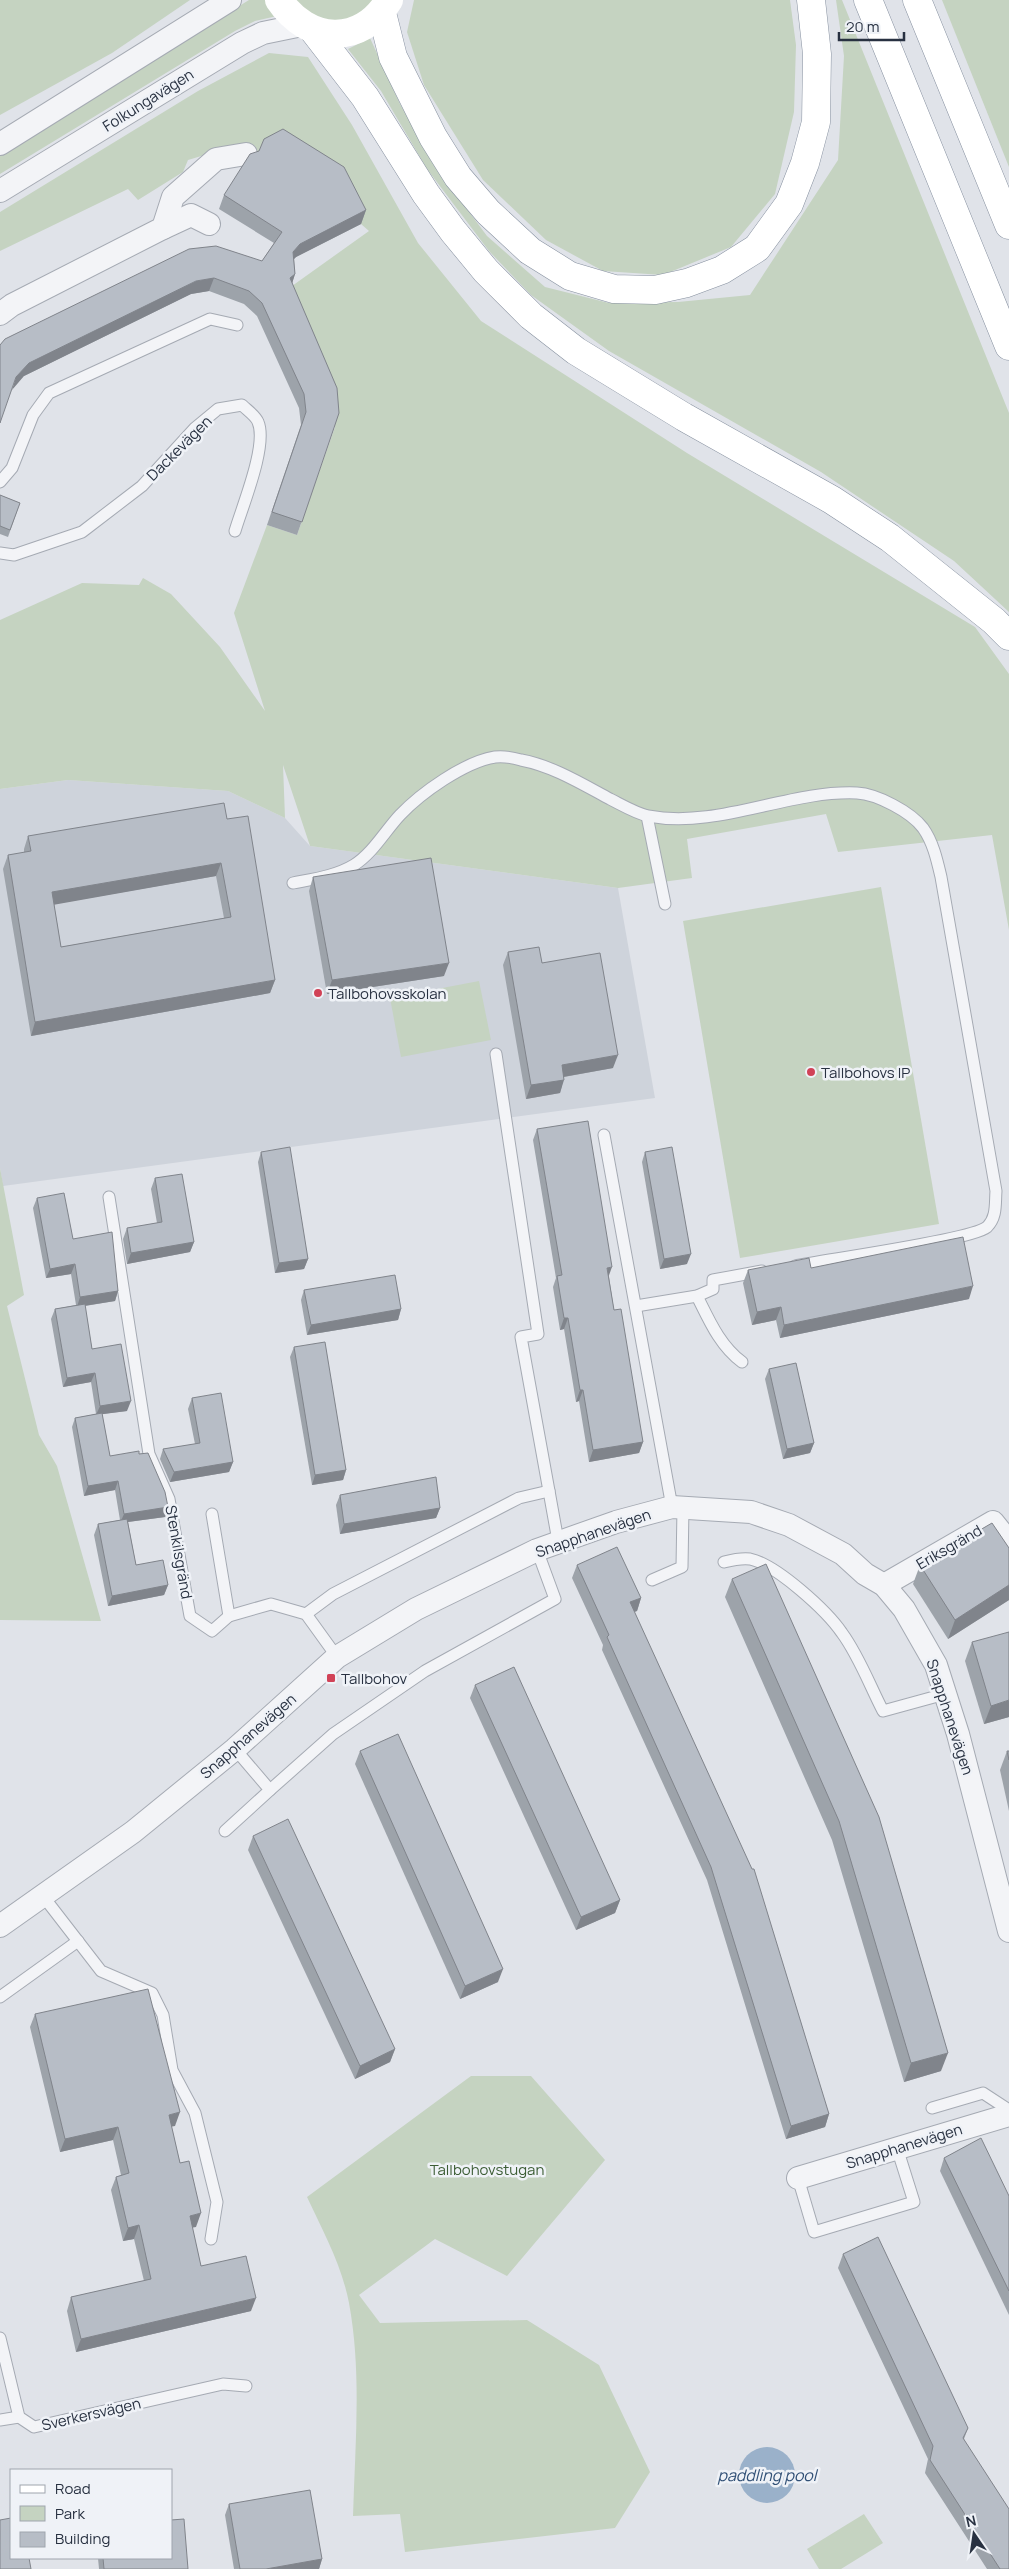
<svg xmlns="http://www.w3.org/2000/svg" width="1009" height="2569" font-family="Manrope,sans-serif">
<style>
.built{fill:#ced3db}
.green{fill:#c5d3c1}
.water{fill:#9ab1ca}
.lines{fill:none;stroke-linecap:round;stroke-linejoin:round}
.service-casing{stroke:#a5aab3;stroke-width:13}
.minor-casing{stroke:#a5aab3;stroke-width:24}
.motorway-casing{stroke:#8791a0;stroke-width:29}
.service{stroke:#f3f4f7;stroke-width:11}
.minor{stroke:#f3f4f7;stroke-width:22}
.secondary{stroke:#fff;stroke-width:28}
.motorway{stroke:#fff;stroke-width:28}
.wall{fill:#9da3aa;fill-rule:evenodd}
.shaded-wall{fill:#80848b}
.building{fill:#b7bdc6;stroke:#80848b;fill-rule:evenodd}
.poi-dot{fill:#d14257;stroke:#eff2f7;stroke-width:2}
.labels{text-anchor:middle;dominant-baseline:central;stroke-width:5;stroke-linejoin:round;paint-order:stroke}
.street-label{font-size:15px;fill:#283141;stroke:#eff2f7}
.poi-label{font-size:15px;fill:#283141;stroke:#eff2f7;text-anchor:start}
.park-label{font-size:15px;fill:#3c5d35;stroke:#eff2f7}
.water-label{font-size:16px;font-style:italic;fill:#315076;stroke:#eff2f7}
</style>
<rect width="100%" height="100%" fill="#e0e3e9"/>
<path class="built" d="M68,780L228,791L285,818L310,846L618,888L655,1098L3,1186L0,1168V789Z"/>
<g class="green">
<path d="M0,0H190L112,53L0,115Z"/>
<path d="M249,0H268L277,16L255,21L235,31L0,174V154Z"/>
<path d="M292,0H373C361,16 338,29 318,20C309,15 300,6 292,0Z"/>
<path d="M414,0H790L796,45L794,112L775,194L731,247L663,275L603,271L546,240L483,180L424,85L407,32Z"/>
<path d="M836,0H842L1009,413V612L954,561L821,472L609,351L531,295L489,251L427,169L381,91L348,49L370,38L400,104L440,173L487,236L545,287L609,303L678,302L750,295L838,160L844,56Z"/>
<path d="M942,0H1009V167Z"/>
<path d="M269,53L308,57L352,125L418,243L481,321L687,453L975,627L1009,674V930L992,835L838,852L826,814L687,839L692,878L618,888L310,846L283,765L285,818L228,791L68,780L0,789V620L82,583L139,585L143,578L171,594L220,647L265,711L234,613L267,525L297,535L335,427L285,291L369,231L361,224L339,180L228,148L188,160L183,172L138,200L128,189L0,251V212L198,91Z"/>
<path d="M881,887L939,1224L740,1258L683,921Z"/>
<path d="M479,981L491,1040L401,1057L390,998Z"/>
<path d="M0,1168L24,1295L7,1306L39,1435L57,1466L101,1621L0,1620Z"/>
<path d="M471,2076H531L605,2160L507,2276L435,2239L359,2295L380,2323L527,2320L599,2365L650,2472L615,2528L405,2552L400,2514L353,2516C355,2445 362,2373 349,2303C342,2266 323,2231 307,2197Z"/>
<path d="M864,2514L883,2543L841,2569H819L807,2549Z"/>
</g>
<circle class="water" cx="767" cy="2475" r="28"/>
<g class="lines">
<g class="service-casing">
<g id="service">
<path d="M0,482L12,468L33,415L49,393L210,319L237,325"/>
<path d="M0,553L14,555L82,532L142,486L195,428L218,409L242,405C247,410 256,416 258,422C268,445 242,507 235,531"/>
<path d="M647,816L665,904"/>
<path d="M293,883C313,879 336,876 354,865C373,853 385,831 400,815C421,793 464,762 495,757C503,756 514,758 521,760C553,766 582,784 610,799C622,805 635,813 648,816C719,829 788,790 857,793C877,794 911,812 923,828C933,842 937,860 941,877L996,1191C995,1204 997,1217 987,1227C972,1240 824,1260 795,1266"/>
<path d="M604,1135L672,1507"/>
<path d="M109,1197L149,1454L169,1499L190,1616L212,1631L229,1616L271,1604L306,1614L337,1657"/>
<path d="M697,1296C709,1320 720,1346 742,1362"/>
<path d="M636,1306L697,1296L713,1289V1280L762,1271"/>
<path d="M549,1491L558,1541"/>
<path d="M212,1514L229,1616"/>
<path d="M724,1562C732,1560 742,1558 750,1559C777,1565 827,1611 842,1633C859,1656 870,1686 883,1711L945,1694"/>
<path d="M652,1580L682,1567L683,1508"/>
<path d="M306,1614L333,1594L519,1498L549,1491L521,1337L538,1334L496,1054"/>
<path d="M270,1790L333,1734L425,1671L555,1599L537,1550"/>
<path d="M225,1831L270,1790L235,1749"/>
<path d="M43,1896L101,1971L152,1993L163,2015L172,2070L195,2113L217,2202L211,2239"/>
<path d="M0,1997L78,1941"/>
<path d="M932,2108L983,2093L1009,2110"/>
<path d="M798,2178L814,2232L914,2202L897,2148"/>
<path d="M0,2338L19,2417L34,2427L223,2384L246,2386"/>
<path d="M0,2420L19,2417"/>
</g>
</g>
<g class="minor-casing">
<g id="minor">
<path d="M0,144L230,0"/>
<path d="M0,191L242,43L263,33L302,25"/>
<path d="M163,228L191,215L209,224"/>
<path d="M0,314L12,305L163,228L173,197L216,159L246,154"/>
<path d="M884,1585L993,1522L1009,1542"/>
<path d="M0,1926L133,1832L235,1749L337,1657L416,1609L537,1550L616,1522L672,1507L751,1512L789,1525L843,1554L865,1574L884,1585L904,1609L936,1665L958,1734L1009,1931"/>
<path d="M798,2178L1009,2115"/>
</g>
</g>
<g class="motorway-casing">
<g id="motorway">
<path d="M868,0L1009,346"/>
<path d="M917,0L1009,225"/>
<path d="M382,13L393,57L433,137L458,177L488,212L530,251L570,276L614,289L655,290L687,283L722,270L757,248L789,204L805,163L816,122L817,54L811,0"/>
<path d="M314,31L365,97L426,194L453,231L486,271L531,316L576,351L684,417L832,500L890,538L994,621L1009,636"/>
</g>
</g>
<use href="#service" class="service"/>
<use href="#minor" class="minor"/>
<path class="secondary" d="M279,0C308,43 361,47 389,0"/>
<use href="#motorway" class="motorway"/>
</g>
<g class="wall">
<path d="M224,195L366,210L361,224L296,257L294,259L295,274L292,283L339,413L297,535L267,525L301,425L299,408L257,316L244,304L209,291L191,294L24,376L0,345L262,261L274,243L219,209Z"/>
<path d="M0,495L20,503L8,537L0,534Z"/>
<path d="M227,819L275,980L270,993L31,1036L3,869L8,855L24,853V849L28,836ZM216,876L224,918L61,947L54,904Z"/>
<path d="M313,877L444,976L327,994L309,891Z"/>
<path d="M508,952L542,963L613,1068L564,1077L560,1093L526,1099L503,965Z"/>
<path d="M537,1129L609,1277L614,1310L643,1442L639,1453L589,1462L579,1401L576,1402L564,1329L560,1330L553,1287L556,1278L533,1140Z"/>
<path d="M261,1152L308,1259L304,1269L275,1273L258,1162Z"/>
<path d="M645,1152L687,1264L660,1269L642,1162Z"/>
<path d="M155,1178L194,1242L190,1252L127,1264L123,1239L127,1228L157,1223L151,1189Z"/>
<path d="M37,1198L118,1291L115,1301L85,1306L92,1349L127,1411L102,1414L110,1456L139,1454L165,1517L128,1522L136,1565L168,1585L164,1595L108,1606L94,1535L98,1524L120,1520L115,1490L84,1496L72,1427L75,1418L96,1414L91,1382L63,1387L51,1319L55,1309L76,1305L71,1274L46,1278L33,1208Z"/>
<path d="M811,1268L969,1299L780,1338L776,1320L752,1325L743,1283L748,1270Z"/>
<path d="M304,1290L401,1309L398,1320L307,1335L301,1300Z"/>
<path d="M294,1347L346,1470L343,1480L312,1485L290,1357Z"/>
<path d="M769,1369L814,1443L810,1453L783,1459L765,1379Z"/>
<path d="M192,1398L233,1462L229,1472L170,1482L160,1459L163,1449L195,1444L188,1409Z"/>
<path d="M340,1495L440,1508L436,1518L340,1534L336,1505Z"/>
<path d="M1009,1548V1600L948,1639L913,1584L920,1565Z"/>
<path d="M577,1565L641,1598L637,1611L634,1612L829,2114L825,2127L786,2139L707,1880L602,1650L603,1645L572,1578Z"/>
<path d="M732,1579L879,1817L941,2071L904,2082L832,1840L725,1597Z"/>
<path d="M972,1642L1009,1717L984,1724L965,1661Z"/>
<path d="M475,1685L620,1900L615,1913L576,1930L470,1698Z"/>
<path d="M360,1751L498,1982L460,1999L355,1764Z"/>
<path d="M1007,1751H1009V1811L1000,1770Z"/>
<path d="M253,1836L395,2049L390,2062L355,2079L248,1850Z"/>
<path d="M35,2014L175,2126H171L196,2227H192L201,2266L251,2311L76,2352L67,2311L71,2297L144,2281L134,2239L123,2241L111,2190L116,2177L121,2175L113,2140L60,2152L30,2027Z"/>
<path d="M944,2158L1009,2196V2315L940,2171Z"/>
<path d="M843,2254L968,2428L964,2439L1009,2569H987L925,2473L928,2459L838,2268Z"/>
<path d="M229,2504L322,2559L319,2569H234L225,2515Z"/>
<path d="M98,2558H171L188,2569H99Z"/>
</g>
<g class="shaded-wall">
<path d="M366,210L361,224L296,257L288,265L293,252L300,244Z"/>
<path d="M295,274L291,287L290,278Z"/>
<path d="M214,278L209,291L191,294L24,376L12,390L16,377L29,363L196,281Z"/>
<path d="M221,863L216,876L47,906L52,892Z"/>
<path d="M449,963L444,976L327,994L332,980Z"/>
<path d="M275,980L270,993L31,1036L35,1022Z"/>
<path d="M618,1055L613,1068L557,1078L562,1065Z"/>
<path d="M564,1080L560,1093L526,1099L531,1085Z"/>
<path d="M194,1242L190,1252L127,1264L131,1253Z"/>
<path d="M691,1254L687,1264L660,1269L664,1259Z"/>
<path d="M308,1259L304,1269L275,1273L279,1263Z"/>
<path d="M75,1264L71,1274L46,1278L50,1269Z"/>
<path d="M612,1267L608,1278L607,1268Z"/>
<path d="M973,1286L969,1299L780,1338L784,1325Z"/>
<path d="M118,1291L115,1301L77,1307L80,1297Z"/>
<path d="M781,1307L776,1320L752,1325L757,1312Z"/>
<path d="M401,1309L398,1320L307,1335L311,1325Z"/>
<path d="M564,1318H568L564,1329L560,1330Z"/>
<path d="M95,1373L91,1382L63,1387L67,1378Z"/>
<path d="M580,1390H583L579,1401L576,1402Z"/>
<path d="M131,1401L127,1411L96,1415L100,1406Z"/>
<path d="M643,1442L639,1453L589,1462L593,1450Z"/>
<path d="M814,1443L810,1453L783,1459L787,1449Z"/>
<path d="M233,1462L229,1472L170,1482L174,1472Z"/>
<path d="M346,1470L343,1480L312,1485L315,1475Z"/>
<path d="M118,1481L115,1490L84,1496L88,1486Z"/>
<path d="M168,1507L165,1517L120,1523L124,1514Z"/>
<path d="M440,1508L436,1518L340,1534L344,1524Z"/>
<path d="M168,1585L164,1595L108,1606L112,1596Z"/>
<path d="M1009,1585V1600L948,1639L955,1620Z"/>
<path d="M641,1598L637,1611L625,1615L630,1602Z"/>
<path d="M1009,1700V1717L984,1724L991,1706Z"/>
<path d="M620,1900L615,1913L576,1930L581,1917Z"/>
<path d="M503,1969L498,1982L460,1999L465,1986Z"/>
<path d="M395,2049L390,2062L355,2079L360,2066Z"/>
<path d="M948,2053L941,2071L904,2082L911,2063Z"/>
<path d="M180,2112L175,2126L164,2128L169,2115Z"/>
<path d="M829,2114L825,2127L786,2139L791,2126Z"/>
<path d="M118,2127L113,2140L60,2152L65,2139Z"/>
<path d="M201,2213L196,2227L185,2229L190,2216Z"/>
<path d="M139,2225L134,2239L123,2241L128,2228Z"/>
<path d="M256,2298L251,2311L76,2352L81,2339Z"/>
<path d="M322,2559L319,2569H266Z"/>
</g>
<g class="building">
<path d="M283,129L344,167L366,210L300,244L293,252L295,274L290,278L337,388L339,413L302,522L272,512L306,412L304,394L262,303L249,291L214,278L196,281L29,363L16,377L0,423V345L5,339L189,249L216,246L262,261L282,232L224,195L250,154L259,151L264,139Z"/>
<path d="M0,495L20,503L10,530L0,526Z"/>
<path d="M224,803L227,819L248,816L275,980L35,1022L8,855L31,851L28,836ZM221,863L231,917L61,947L52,892Z"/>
<path d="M431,858L449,963L332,980L313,877Z"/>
<path d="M539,947L542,963L600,953L618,1055L562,1065L564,1080L531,1085L508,952Z"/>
<path d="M588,1121L612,1267L607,1268L614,1310L621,1309L643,1442L593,1450L583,1390H580L568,1318H564L557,1276L562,1275L537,1129Z"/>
<path d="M290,1147L308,1259L279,1263L261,1152Z"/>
<path d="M672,1147L691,1254L664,1259L645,1152Z"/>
<path d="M182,1174L194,1242L131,1253L127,1228L162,1222L155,1178Z"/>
<path d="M64,1193L73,1239L112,1232L118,1291L80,1297L75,1264L50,1269L37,1198Z"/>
<path d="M963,1237L973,1286L784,1325L781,1307L757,1312L748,1270L809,1258L811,1268Z"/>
<path d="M395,1275L401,1309L311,1325L304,1290Z"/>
<path d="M85,1304L92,1349L121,1344L131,1401L100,1406L95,1373L67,1378L55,1309Z"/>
<path d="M325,1342L346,1470L315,1475L294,1347Z"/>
<path d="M796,1363L814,1443L787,1449L769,1369Z"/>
<path d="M221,1393L233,1462L174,1472L163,1449L200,1443L192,1398Z"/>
<path d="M102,1413L110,1456L139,1451V1454L148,1453L165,1492L168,1507L124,1514L118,1481L88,1486L75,1418Z"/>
<path d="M436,1477L440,1508L344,1524L340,1495Z"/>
<path d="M127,1519L136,1565L163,1560L168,1585L112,1596L98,1524Z"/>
<path d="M992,1523L1009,1548V1585L955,1620L920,1565Z"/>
<path d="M617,1547L641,1598L630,1602L752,1869H754L829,2114L791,2126L711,1867L607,1637L609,1635L577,1565Z"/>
<path d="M766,1564L879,1817L948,2053L911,2063L839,1821L732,1579Z"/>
<path d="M1009,1632V1700L991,1706L972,1642Z"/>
<path d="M514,1667L620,1900L581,1917L475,1685Z"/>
<path d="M398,1734L503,1969L465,1986L360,1751Z"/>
<path d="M1007,1751H1009V1760Z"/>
<path d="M288,1819L395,2049L360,2066L253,1836Z"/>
<path d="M148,1989L180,2112L169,2115L180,2163L189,2161L201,2213L190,2216L201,2266L246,2256L256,2298L81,2339L71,2297L151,2279L139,2225L128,2228L116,2177L129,2173L118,2127L65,2139L35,2014Z"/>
<path d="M981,2138L1009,2196V2291L944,2158Z"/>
<path d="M878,2237L968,2428L963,2438L1009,2509V2569H1000L930,2460L933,2446L843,2254Z"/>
<path d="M310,2490L322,2559L266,2569H240L229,2504Z"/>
<path d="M11,2518V2558H29L31,2569H0V2520Z"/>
<path d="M184,2519L188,2569H104L103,2558H171V2520Z"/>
</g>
<g class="poi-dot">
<circle cx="318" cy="993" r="5"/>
<circle cx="811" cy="1072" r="5"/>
<rect x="326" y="1673" width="10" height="10" rx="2.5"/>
</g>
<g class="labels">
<g class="street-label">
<text transform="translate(148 100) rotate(-32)">Folkungavägen</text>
<text transform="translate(179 448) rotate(-45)">Dackevägen</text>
<text transform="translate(593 1533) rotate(-19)">Snapphanevägen</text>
<text transform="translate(949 1547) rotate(-30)">Eriksgränd</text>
<text transform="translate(179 1552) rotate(80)">Stenkilsgränd</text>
<text transform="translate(950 1717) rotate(72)">Snapphanevägen</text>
<text transform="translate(248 1736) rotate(-41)">Snapphanevägen</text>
<text transform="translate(904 2146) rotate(-17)">Snapphanevägen</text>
<text transform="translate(91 2414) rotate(-13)">Sverkersvägen</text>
</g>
<g class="poi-label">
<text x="328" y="993">Tallbohovsskolan</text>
<text x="821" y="1072">Tallbohovs IP</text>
<text x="341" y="1678">Tallbohov</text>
</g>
<g class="park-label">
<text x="487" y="2169">Tallbohovstugan</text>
</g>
<g class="water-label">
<text x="767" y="2475">paddling pool</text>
</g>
</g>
<rect x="10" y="2469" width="162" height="90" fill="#eff2f7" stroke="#9fa5ae"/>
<rect x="20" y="2485" width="25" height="8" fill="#ffffff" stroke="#9fa5ae"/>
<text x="55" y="2494" font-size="15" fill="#283141">Road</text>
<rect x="20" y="2506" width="25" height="15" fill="#c5d3c1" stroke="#9fa5ae"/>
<text x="55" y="2519" font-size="15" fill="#283141">Park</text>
<rect x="20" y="2532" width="25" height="15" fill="#b7bdc6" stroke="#9fa5ae"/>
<text x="55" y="2544" font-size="15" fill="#283141">Building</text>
<g transform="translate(974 2534) rotate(347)" stroke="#eff2f7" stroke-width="4" paint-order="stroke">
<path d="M0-4L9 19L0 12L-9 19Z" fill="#283141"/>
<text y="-8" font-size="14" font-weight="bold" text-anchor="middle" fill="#283141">N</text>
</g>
<path d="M839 32v8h65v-8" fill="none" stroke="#283141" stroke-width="2.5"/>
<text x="846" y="32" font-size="15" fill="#283141" stroke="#eff2f7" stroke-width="4" paint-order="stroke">20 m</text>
</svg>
